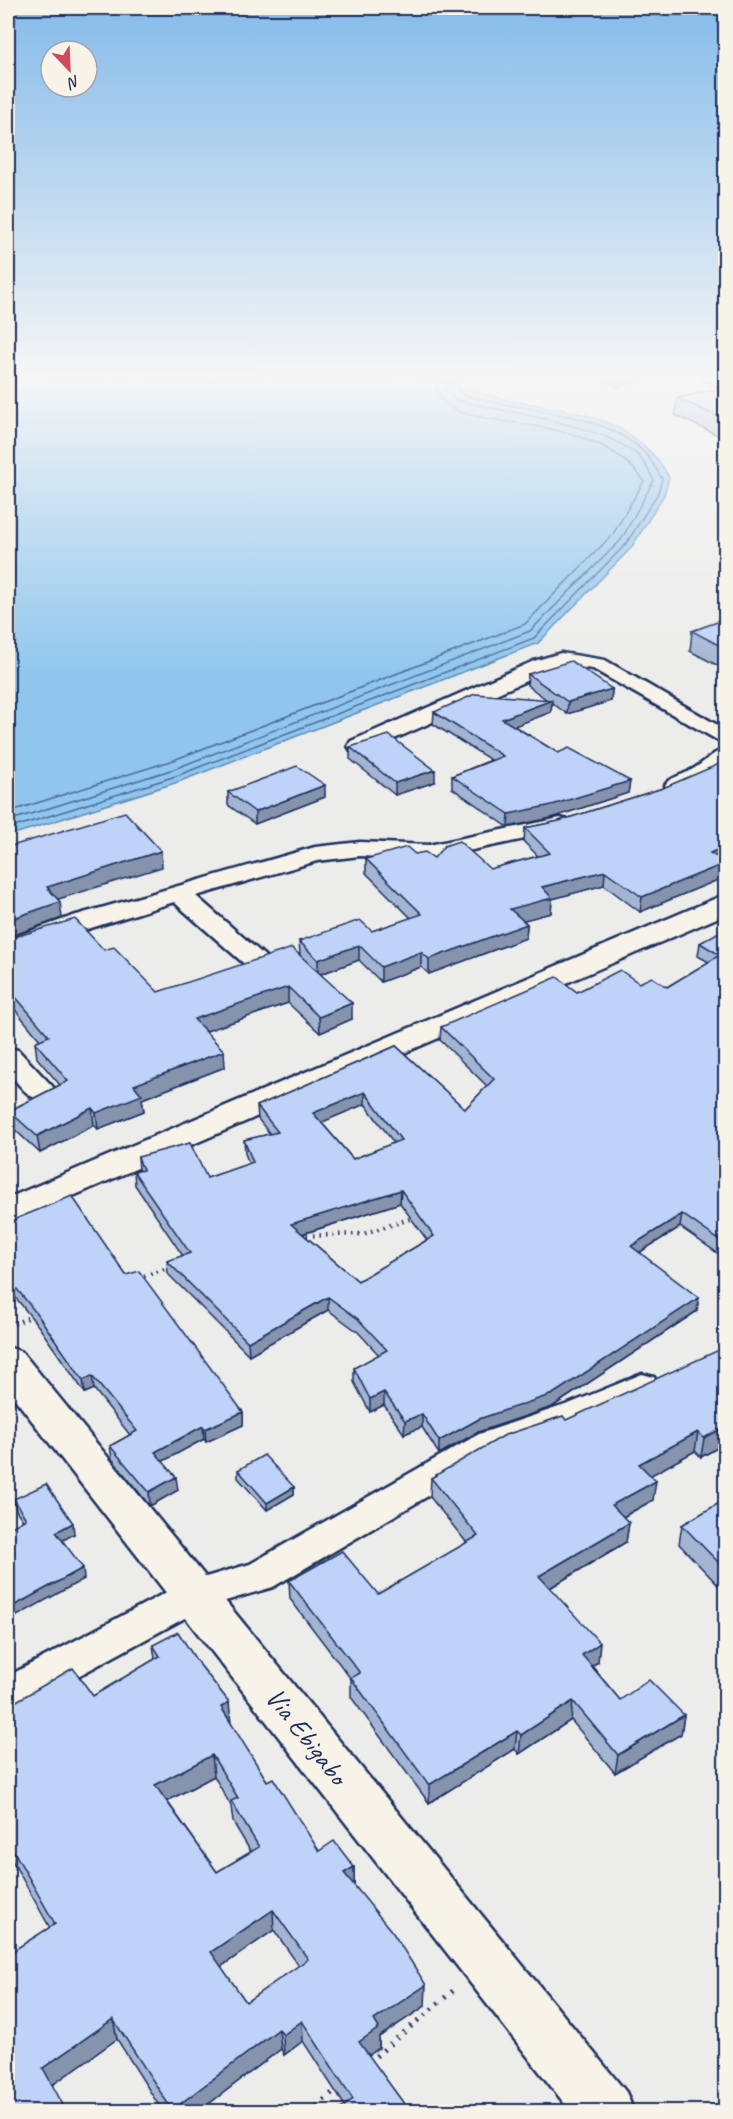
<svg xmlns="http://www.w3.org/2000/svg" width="733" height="2119" font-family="Caveat,sans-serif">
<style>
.water{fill:#90c6ee;stroke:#618ab4;stroke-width:1.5}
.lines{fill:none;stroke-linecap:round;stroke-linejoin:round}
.shore{stroke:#4a6b98;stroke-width:1.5}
.street-casing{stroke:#1b2f5e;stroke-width:5}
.secondary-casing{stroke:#1b2f5e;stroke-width:5}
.path-far1{stroke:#1b2f5e;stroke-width:4.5;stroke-dasharray:1.5 5;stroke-linecap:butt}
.path{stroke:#1b2f5e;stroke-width:5;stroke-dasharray:2 7;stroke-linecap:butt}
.street{fill:#f7f3e8;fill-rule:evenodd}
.secondary{fill:#f7f3e8;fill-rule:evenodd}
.wall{fill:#a4b5d4;stroke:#1b2f5e;stroke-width:1.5;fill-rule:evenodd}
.shaded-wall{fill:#8693ad;stroke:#1b2f5e;stroke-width:1.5}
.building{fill:#bfd2f7;stroke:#1b2f5e;stroke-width:1.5;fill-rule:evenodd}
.labels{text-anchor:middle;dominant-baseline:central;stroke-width:4.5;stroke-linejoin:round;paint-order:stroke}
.near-street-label{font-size:28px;fill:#1b2f5e;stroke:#f7f3e8}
</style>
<rect width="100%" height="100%" fill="#ececeb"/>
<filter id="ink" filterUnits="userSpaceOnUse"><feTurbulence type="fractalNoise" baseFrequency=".0167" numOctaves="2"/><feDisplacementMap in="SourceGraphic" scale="12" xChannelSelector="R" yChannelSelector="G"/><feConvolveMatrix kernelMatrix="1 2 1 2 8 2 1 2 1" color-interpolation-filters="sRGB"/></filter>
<g filter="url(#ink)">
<path class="water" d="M8,377H466L457,381L460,388C478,391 495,398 514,401C575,411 636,418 669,477L664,495L631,548L538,643L178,782L8,836Z"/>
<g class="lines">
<g class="shore">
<path d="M8,812L171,761L525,624L613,534L644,481C609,432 547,429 491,419C475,416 451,413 441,399C437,394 437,384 435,377"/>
<path d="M8,821L174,769L530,631L621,540L654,480C650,474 647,466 642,460C613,425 502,412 456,400L446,391L444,377"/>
<path d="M8,829L176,776L534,638L626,544L658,493L662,479C657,470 651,459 644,452C598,408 521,413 464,395L452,384L453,377"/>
</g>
<g class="street-casing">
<g id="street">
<path d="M561,653L605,660L726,730V745L593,669L562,665L367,751H351L348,746L351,741L534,661Z"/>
<path d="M726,749V766C710,778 689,795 668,790L665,785C670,777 681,776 689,771C703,765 711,752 726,749Z"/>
<path d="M560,818L568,820L571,825L568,830L429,859L360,856L317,861L196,896L267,958L271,963L267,968L258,971L249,968L174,902L8,954V939L73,916L315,847L360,842L429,845Z"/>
<path d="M8,1048L18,1050L53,1087L57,1093L53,1099C31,1105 21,1086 8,1072Z"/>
<path d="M642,1374L654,1377L658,1386L654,1395L595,1421L503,1452L273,1587L205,1607L21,1707L8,1712V1676L182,1584L250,1564L479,1434L571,1403Z"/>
</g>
</g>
<g class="secondary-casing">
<g id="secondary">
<path d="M703,377H726V388L705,381Z"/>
<path d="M726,894V914L8,1224V1198Z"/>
<path d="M8,1347L22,1352L626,2092L634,2112H571L8,1390Z"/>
</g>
</g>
<g class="path-far1">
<path d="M300,1236L363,1234L416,1217"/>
<path d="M138,1278L170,1267"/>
<path d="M8,1326L35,1315"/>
</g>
<g class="path">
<path d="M369,2062L455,1989"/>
<path d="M310,2112L338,2088"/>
</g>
<use href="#street" class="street"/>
<use href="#secondary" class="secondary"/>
</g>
<g class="wall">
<path d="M595,377H654L617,387Z"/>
<path d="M726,387V439L675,415L677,398Z"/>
<path d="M726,619V670L690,651L692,631Z"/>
<path d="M528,674L612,689L611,701L567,714L552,703L551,712L514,726L558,753L630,781L628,793L551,818L508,827L452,788V776L491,760L433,724L434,712L547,700L527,685Z"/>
<path d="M350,747L435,782L395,795L350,759Z"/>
<path d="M726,768V859L723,860L726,862L725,877L640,912L604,885L552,899L551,913L523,920L527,924L526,938L429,974L421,967L381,982L359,960L321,974L352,1019L320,1033L288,1003L206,1031L225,1067L142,1099L144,1111L98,1129L94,1125L40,1153L12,1127L9,1111L60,1085L37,1058L35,1042L40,1040L8,1001V939L104,950L158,992L300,955L299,941L372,931L411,918L366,873V859L415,854L490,869L538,856L524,842L525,828L559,821Z"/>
<path d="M228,792L325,797L255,824L228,805Z"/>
<path d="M726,930V1259L680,1227L640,1252L697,1311L552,1407L478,1432L439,1454L422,1427L404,1434L384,1405L370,1412L354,1382V1368L379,1355L358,1332L328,1310L249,1355L168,1274L167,1261L183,1256L135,1185L134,1172L139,1171L138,1157L207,1178L249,1164L245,1153L244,1140L270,1134L258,1119L257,1106L396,1046L465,1109L487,1086L440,1040L441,1027L577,992L639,983L667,987L709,962L698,956L700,943ZM365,1104L394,1143L353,1159L321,1122ZM400,1203L427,1240L358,1281L303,1234Z"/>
<path d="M8,1222L126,1275L243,1412V1425L206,1442L204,1439L163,1461L178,1490L150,1506L112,1459L110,1446L130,1435L94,1389L85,1393L39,1327L8,1288Z"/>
<path d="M726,1353V1454L719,1447L701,1457L695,1451L651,1475L653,1500L623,1517L629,1523L626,1542L550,1588L598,1662L592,1666L620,1700L684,1715L681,1734L615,1773L571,1720L519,1754L515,1749L429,1803L351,1697V1679L290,1599L289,1581L378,1594L467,1543L430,1497L431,1478Z"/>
<path d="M238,1470L294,1487V1494L267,1510L238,1478Z"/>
<path d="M14,1499L74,1534L62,1540L84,1579L23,1521L16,1510Z"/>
<path d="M726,1499V1581L718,1585L679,1544L682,1525Z"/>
<path d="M153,1645L196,1660L229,1702L230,1723L267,1781L319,1851L354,1867V1885L425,2006L379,2037V2048L368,2055L410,2112L345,2106L303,2041L284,2055L281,2049L198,2112H163L117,2039L52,2085L8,2112L50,1928L8,1853V1706L93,1696L155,1659ZM214,1776L231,1806L233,1822L251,1852L217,1872L167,1801ZM274,1930L299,1966L246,2002L221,1967Z"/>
</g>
<g class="shaded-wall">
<path d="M618,377H654L617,387Z"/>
<path d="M612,689L611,701L567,714L568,702Z"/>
<path d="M552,700L551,712L502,731V719Z"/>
<path d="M435,770V782L395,795V783Z"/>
<path d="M630,781L628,793L551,818L508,827L509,814Z"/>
<path d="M325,785V797L255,824V812Z"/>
<path d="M726,846V859L708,867L710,853Z"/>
<path d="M161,851L162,867L49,902L47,887Z"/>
<path d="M726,863L725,877L640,912L642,897Z"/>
<path d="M605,871L604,885L552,899L551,913L510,924V909L542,887Z"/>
<path d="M60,902L62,918L8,937V920Z"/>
<path d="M527,924L526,938L429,974V959Z"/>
<path d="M359,945V960L318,975V960Z"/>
<path d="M421,952V967L381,982V967Z"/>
<path d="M288,987V1003L195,1035L194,1019Z"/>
<path d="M352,1003V1019L320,1033L319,1017Z"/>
<path d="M224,1051L225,1067L142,1099L144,1111L98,1129L96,1113L134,1085Z"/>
<path d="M365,1092V1104L313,1126V1113Z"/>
<path d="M92,1108L94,1125L40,1153L37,1136Z"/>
<path d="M401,1190L400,1203L292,1237L291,1224Z"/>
<path d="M682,1214L680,1227L629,1259L631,1246Z"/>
<path d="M328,1297V1310L249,1355L248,1342Z"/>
<path d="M699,1298L697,1311L552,1407L478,1432L439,1454V1441Z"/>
<path d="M92,1376L94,1389L85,1393L83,1380Z"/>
<path d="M384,1392V1405L370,1412V1399Z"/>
<path d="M243,1412V1425L206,1442L205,1429Z"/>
<path d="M422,1414V1427L404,1434L405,1421Z"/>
<path d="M203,1426L204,1439L156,1465L155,1452Z"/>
<path d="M723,1428L719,1447L701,1457L704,1438Z"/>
<path d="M698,1432L695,1451L637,1483L639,1464Z"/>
<path d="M8,1442L9,1451V1461L8,1462Z"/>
<path d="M176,1477L178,1490L150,1506L149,1492Z"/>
<path d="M656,1481L653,1500L610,1524L612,1505Z"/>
<path d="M294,1487V1494L267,1510V1503Z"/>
<path d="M73,1523L74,1534L58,1543L56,1532Z"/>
<path d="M629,1523L626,1542L538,1595L539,1576Z"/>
<path d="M726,1564V1581L718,1585L722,1566Z"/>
<path d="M83,1568L84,1579L8,1621V1609Z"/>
<path d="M600,1643L598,1662L580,1673L582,1655Z"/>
<path d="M573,1701L571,1720L519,1754L521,1735Z"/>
<path d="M229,1702L231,1724L221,1707Z"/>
<path d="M684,1715L681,1734L615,1773L618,1755Z"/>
<path d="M517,1731L515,1749L429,1803V1785Z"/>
<path d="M212,1755L214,1776L158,1806L155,1785Z"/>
<path d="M354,1867V1888L344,1873Z"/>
<path d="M273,1910L274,1930L213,1972L211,1952Z"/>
<path d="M426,1985L425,2006L379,2037V2048L359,2062V2042L374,2020Z"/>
<path d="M113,2019L117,2039L48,2088L43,2068Z"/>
<path d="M302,2021L303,2041L284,2055L283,2035Z"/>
<path d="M279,2029L281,2049L198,2112H172V2110Z"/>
</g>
<g class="building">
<path d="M726,387V420L677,398Z"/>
<path d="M726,619V649L692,631Z"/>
<path d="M571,661L612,689L568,702L528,674Z"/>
<path d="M475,694L552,700L502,719L558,753L569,748L630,781L552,805L509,814L452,776L503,756L434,712Z"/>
<path d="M389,735L435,770L395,783L350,747Z"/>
<path d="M719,764L726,768V846L710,853L726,862V863L642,897L605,871L542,887L552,898L510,909L527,924L429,959L421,952L381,967L359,945L318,960L299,941L360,920L372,931L422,914L366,859L407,847L415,854L425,852L434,858L444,846L459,841L490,869L550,853L525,828L559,821L663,788Z"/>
<path d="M297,766L325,785L255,812L228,792Z"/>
<path d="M125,812L161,851L47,887L60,902L8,920V847Z"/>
<path d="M75,919L104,950L114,947L158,992L292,948L352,1003L319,1017L288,987L194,1019L224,1051L134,1085L142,1095L96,1113L92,1108L37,1136L9,1111L68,1081L35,1042L49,1036L8,988V939Z"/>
<path d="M724,929L726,930V1245L682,1214L631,1246L699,1298L553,1394L479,1419L439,1441L422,1414L405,1421L384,1392L370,1399L354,1368L387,1350L358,1319L328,1297L248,1342L167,1261L190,1253L134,1172L143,1170L138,1157L190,1143L207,1178L253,1162L244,1140L278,1132L257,1106L396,1046L465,1109L494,1079L441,1027L557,977L577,992L620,970L639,983L652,977L667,987L720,955L700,943ZM365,1092L401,1140L353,1159L313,1113ZM401,1190L434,1236L358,1281L291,1224Z"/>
<path d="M72,1196L126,1275L139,1271L243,1412L205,1429L203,1426L155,1452L176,1477L149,1492L110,1446L137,1431L92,1376L83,1380L37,1314L8,1278V1222Z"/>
<path d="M721,1349L726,1353V1431L723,1428L704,1438L698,1432L639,1464L656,1481L612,1505L629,1523L539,1576L600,1643L582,1655L620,1700L649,1680L684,1715L618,1755L573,1701L521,1735L517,1731L429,1785L351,1678L360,1673L289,1581L342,1551L378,1594L478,1536L431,1478L505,1435L563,1416L566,1420Z"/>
<path d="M264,1455L294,1487L267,1503L238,1470Z"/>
<path d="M46,1484L73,1523L56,1532L83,1568L8,1609V1529L26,1519L14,1499Z"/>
<path d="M726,1499V1564L722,1566L682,1525Z"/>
<path d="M178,1632L196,1660L229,1702L221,1707L267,1781L273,1778L319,1851L334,1841L354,1867L344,1873L393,1933L426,1985L374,2020L379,2028L359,2042L410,2112H337L353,2099L302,2021L283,2035L279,2029L172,2110L113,2019L43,2068L67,2112H8V1954L55,1924L8,1841V1706L73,1668L93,1696L160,1656L153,1645ZM212,1755L238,1798L231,1801L259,1847L217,1872L155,1785ZM273,1910L308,1959L246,2002L211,1952Z"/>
</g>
</g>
<linearGradient id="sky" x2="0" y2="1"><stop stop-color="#85bbea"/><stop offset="0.56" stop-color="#f6f6f6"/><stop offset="1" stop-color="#f6f6f6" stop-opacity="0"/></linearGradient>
<rect width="733" height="674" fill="url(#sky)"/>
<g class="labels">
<g class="near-street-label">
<text transform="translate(307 1736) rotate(52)">Via Ebigabo</text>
</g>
</g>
<rect width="733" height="2119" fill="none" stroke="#f7f3e8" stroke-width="30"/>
<rect x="15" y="15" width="703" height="2089" fill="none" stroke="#1b2f5e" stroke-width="2" filter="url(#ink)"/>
<g transform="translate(69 69) rotate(157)"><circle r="28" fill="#f7f3e8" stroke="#9fa5b1" stroke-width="1.5"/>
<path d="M0-4.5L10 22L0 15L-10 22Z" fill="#d1495b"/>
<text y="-9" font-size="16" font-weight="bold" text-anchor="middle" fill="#1b2f5e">N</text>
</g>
</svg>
